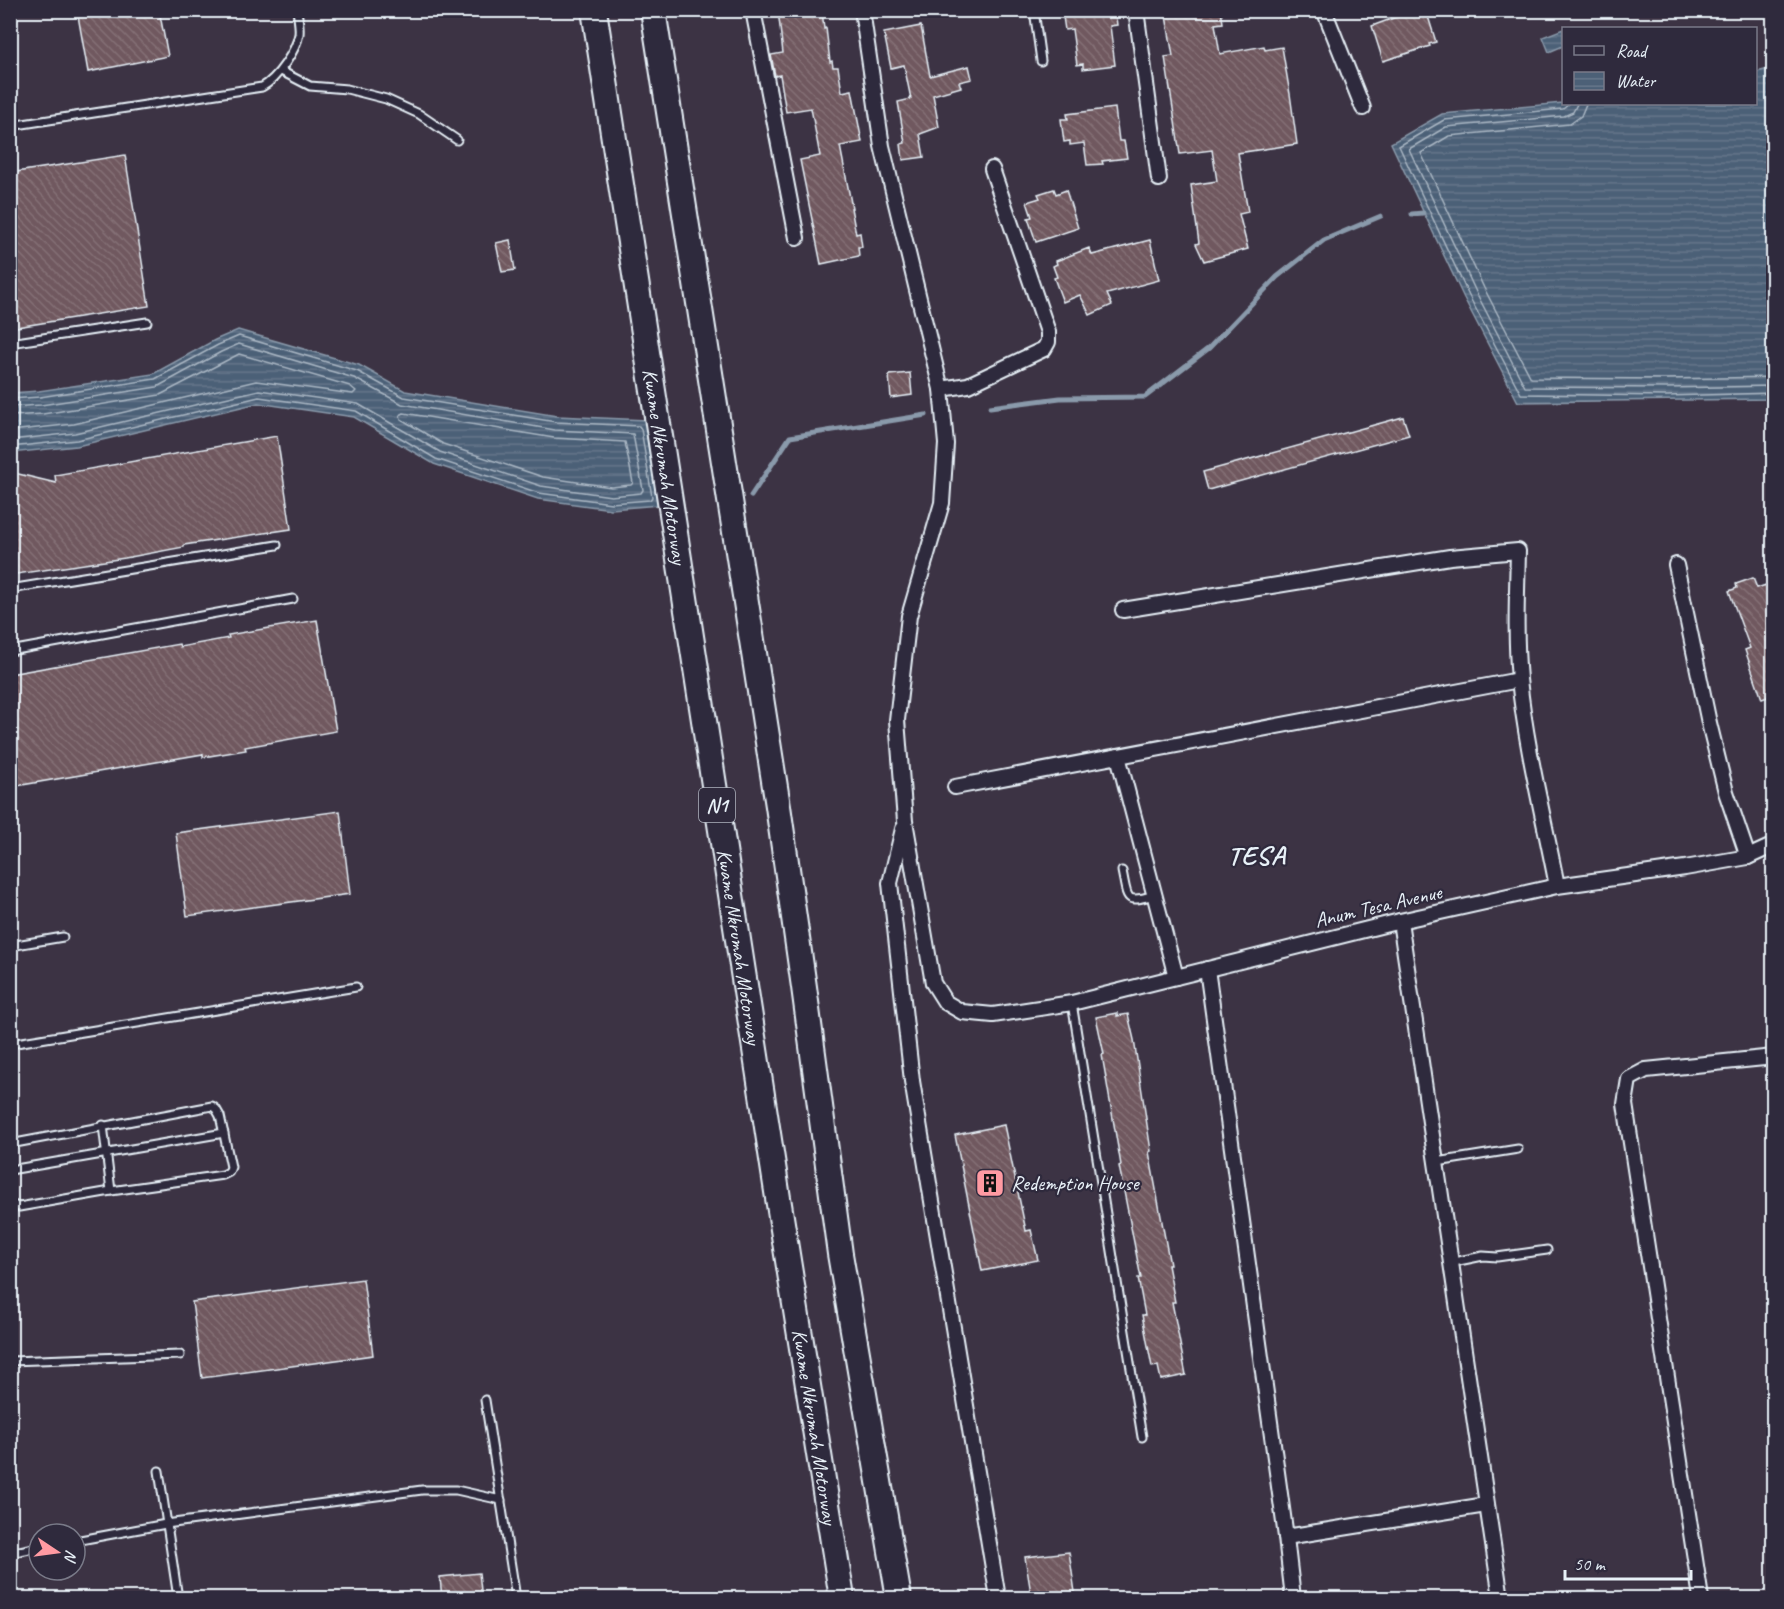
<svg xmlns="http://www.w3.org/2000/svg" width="1784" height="1609" font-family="Caveat,sans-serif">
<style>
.water{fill:url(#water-rules);stroke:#8a9aab;stroke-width:1.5}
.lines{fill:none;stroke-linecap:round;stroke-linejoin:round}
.shore{stroke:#aab7c4;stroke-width:1.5}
.stream{stroke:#8a9aab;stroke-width:5}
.building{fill:url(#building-back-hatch);stroke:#e8f1f8;stroke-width:1.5}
.service-casing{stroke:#e8f1f8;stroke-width:11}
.minor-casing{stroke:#e8f1f8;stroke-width:18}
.motorway-casing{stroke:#e8f1f8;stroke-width:28}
.service{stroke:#2f2a3d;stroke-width:7}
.minor{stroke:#2f2a3d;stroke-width:14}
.motorway{stroke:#2f2a3d;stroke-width:24}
.labels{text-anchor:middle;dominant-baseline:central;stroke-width:4.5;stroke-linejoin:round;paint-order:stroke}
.shield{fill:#2f2a3d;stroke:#b0b5c0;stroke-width:1.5}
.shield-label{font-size:20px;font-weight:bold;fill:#e8f1f8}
.street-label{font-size:21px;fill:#e8f1f8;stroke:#2f2a3d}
.poi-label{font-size:21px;fill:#e8f1f8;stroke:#2f2a3d;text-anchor:start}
.district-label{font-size:27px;font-weight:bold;letter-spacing:1.5px;fill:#e8f1f8;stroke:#2f2a3d}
</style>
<defs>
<pattern id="water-rules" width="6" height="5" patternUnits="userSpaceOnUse" patternTransform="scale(1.5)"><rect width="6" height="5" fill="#4c6077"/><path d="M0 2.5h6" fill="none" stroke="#66778b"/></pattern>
<pattern id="building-back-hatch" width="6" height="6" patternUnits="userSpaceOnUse" patternTransform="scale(1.5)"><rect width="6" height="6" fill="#6f585e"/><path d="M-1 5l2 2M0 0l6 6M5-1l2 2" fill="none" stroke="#847076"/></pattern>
</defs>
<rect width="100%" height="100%" fill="#3c3344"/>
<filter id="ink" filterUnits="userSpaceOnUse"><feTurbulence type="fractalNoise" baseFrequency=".0167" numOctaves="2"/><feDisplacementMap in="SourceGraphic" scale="12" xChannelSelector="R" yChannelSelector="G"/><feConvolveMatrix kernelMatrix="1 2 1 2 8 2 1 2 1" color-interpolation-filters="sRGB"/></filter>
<g filter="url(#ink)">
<g class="water">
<path d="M1563,29V46L1549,52L1543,37Z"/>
<path d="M1773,68V399L1518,402L1464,298L1391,143L1442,114L1563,103L1756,104V72Z"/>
<path d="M238,330L359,365L405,391L557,416L646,420L659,505L611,509L538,499L434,464L354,417L258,403L77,446L11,453V393L39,391L153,374L215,340Z"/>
</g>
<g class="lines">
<g class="shore">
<path d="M1569,104L1563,109L1444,120L1399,146L1469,296L1521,394L1666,396L1774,393"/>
<path d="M1577,104L1573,112L1564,116L1446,127L1409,149L1476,292L1525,387L1666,388L1774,386"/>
<path d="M1586,104L1581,116L1570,124L1449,136L1421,153L1484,288L1531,378L1666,379L1774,377"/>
<path d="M10,399L40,397L155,379L218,345L239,336L357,371L404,397L556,422L639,426L641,429L652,497L650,500L611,503L539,493L436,459L356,411L259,397L77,440L10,447"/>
<path d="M10,407L41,405L157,387L221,352L239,344L354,378L402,404L555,430L633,434L643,490L641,493L611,496L541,486L440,452L358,404L259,390L75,433L10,440"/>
<path d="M404,413L554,438L625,442L633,483L631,485L611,487L543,477L443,444L401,419L400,415Z"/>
<path d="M10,416L43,414L160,395L239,354L350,386L356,391L353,394L256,381L74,424L10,431"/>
</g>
<g class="stream">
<path d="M1412,214L1423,213"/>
<path d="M990,407L1060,398L1145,397L1209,348L1277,277L1324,240L1381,216"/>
<path d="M751,496L790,437L926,415"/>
</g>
</g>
<g class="building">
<path d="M77,10H159L168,56L88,72Z"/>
<path d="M778,10H822L824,29L826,28L830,62L832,61L833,67H838L842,92L852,90L862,142L840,146L852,208H851L856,234L860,233L862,247H858L859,256L821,264L800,160L820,156L811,108L786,112L780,75L775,76L771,55L783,53Z"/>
<path d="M1062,10H1115L1117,25L1110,26L1115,65L1083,69V64L1077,65L1072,29L1065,30Z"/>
<path d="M1165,10H1221L1223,23L1215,24L1220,54L1264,46L1265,50L1282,47L1290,94L1297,144L1238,153L1248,212L1239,214L1248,249L1204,261L1196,244L1199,243L1191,185L1217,181L1212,150L1180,154L1165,57L1173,56Z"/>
<path d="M1415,10H1426L1436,42L1429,44L1430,46L1383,61L1372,26Z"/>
<path d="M921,26L930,76L969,66L972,79L959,82L961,87L933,95L939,127L920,134L924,157L903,160L901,144L905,143L898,102L911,99L904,65L891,68L884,33Z"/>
<path d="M1115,108L1119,141H1124L1127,158L1102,161L1103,164L1087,165L1084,143L1070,145V141L1064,142L1061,119H1068L1067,114Z"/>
<path d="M125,155L149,306L10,328V173Z"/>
<path d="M1054,189L1056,194L1066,190L1078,228L1036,242L1028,218L1032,217L1027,202L1040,198L1038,194Z"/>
<path d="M510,240L515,270L502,272L496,243Z"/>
<path d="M1150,240L1159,280L1107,294L1112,305L1090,315L1080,295L1063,302L1054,278L1057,277L1053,266L1057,264L1056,261L1089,248L1092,255Z"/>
<path d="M910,373L912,395L891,398L889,375Z"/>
<path d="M1403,417L1409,435L1208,490L1203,472Z"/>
<path d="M277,436L291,529L184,545V547L125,558L10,575V472L56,483L55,475Z"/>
<path d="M1753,578L1757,588L1766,585L1773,607V695L1762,699L1745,650L1750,648L1729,591L1737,588L1736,584Z"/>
<path d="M317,620L336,731L245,747L246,750L203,757V754L10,787V674L179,644L180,647L229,638L228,635Z"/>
<path d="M340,811L350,894L187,916L176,833Z"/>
<path d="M1117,1013V1016L1128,1014L1134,1040L1151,1151L1149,1152L1170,1265H1168L1175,1302H1172L1186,1375L1161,1380L1158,1366L1152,1367L1142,1315H1145L1138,1278H1141L1119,1166L1121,1165L1102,1055L1104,1054L1096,1017Z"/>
<path d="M1004,1125L1026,1231L1031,1230L1038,1260L982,1271L955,1135Z"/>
<path d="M363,1279L373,1355L202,1378L192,1302Z"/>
<path d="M1069,1552L1076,1599H1032L1025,1557Z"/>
<path d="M479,1573L482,1599H442L440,1577Z"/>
</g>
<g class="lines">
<g class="service-casing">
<g id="service">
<path d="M1034,10L1041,61"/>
<path d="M281,71L310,86L347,89L386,99L419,114L457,140"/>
<path d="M10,126L262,87C277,79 296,51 299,34C300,27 298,18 297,10"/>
<path d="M10,343L147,322"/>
<path d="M10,589L277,545"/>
<path d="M10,651L293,599"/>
<path d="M1122,871C1128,899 1124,904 1154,895"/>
<path d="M10,946L63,937"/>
<path d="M1072,1003L1142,1437"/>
<path d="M10,1044L356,987"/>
<path d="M103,1125L111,1191"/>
<path d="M10,1144L212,1106L216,1109L220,1116L231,1167L229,1172L223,1175L111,1191L19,1207L10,1204"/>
<path d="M1437,1162L1518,1149"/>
<path d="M10,1170L224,1133"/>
<path d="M1449,1263L1483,1256L1497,1257L1547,1250"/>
<path d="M10,1361L180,1355"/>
<path d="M485,1400L516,1598"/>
<path d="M159,1471L178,1598"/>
<path d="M75,1541L166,1524L422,1490H456L501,1500"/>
<path d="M10,1553L39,1547"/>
</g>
</g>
<g class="minor-casing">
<g id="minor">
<path d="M753,10L797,238"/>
<path d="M862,10L882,146L941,389L946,444L942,503L909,616L897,720L905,821L933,983L945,1002L962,1012L993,1015L1072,1003L1400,921L1557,886L1685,868L1748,857L1774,845"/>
<path d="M1136,10L1159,179"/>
<path d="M1324,10L1363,108"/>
<path d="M941,389L968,385L1044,349L1048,342V332L992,169"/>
<path d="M1676,565L1709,723L1726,792L1748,857"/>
<path d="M1123,610L1450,557L1518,551C1517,594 1515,637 1519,679C1526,748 1544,818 1557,886"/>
<path d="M1118,756L1176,977"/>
<path d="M955,787L1519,680"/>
<path d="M903,829L890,883L912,1081L998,1598"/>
<path d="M1400,921C1435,1147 1466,1373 1501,1598"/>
<path d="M1207,969L1286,1537L1293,1598"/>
<path d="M1286,1537L1486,1505"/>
<path d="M1701,1598L1625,1104L1629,1079L1646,1070L1774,1057"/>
</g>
</g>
<g class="motorway-casing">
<g id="motorway">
<path id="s1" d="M594,10L778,1198L842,1598"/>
<path d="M653,10L778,806L804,987L840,1254L899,1598"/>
</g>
</g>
<use href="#service" class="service"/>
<use href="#minor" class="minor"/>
<use href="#motorway" class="motorway"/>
</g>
</g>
<defs>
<g id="building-square" transform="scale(1.5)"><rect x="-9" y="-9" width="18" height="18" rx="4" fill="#ff9aa2" stroke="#2f2a3d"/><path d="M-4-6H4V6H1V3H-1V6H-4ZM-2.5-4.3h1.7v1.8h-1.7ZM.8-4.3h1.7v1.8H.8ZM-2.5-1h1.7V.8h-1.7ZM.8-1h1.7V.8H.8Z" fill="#111"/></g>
</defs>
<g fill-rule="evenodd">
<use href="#building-square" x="990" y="1183"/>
</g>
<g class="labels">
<rect class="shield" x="699" y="788" width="36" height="34" rx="4.5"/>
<g class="shield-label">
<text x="717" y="805">N1</text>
</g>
<g class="street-label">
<text stroke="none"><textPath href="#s1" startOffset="462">Kwame Nkrumah Motorway</textPath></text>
<text transform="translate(1378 906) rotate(-13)">Anum Tesa Avenue</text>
<text stroke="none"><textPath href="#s1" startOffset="948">Kwame Nkrumah Motorway</textPath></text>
<text stroke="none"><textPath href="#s1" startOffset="1434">Kwame Nkrumah Motorway</textPath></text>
</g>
<g class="poi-label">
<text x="1011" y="1183">Redemption House</text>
</g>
<g class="district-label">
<text x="1257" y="855">TESA</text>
</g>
</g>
<rect width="1784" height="1609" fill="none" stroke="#2f2a3d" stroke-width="36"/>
<rect x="18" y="18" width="1748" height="1573" fill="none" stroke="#e8f1f8" stroke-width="2" filter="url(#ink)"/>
<rect x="1562" y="27" width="195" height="78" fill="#2f2a3d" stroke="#797a88" stroke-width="1.5"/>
<rect x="1574" y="46" width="30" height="9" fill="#2f2a3d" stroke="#797a88" stroke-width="1.5"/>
<text x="1616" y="57" font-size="18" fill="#e8f1f8">Road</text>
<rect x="1574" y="72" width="30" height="18" fill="url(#water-rules)" stroke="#797a88" stroke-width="1.5"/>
<text x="1616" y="87" font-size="18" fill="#e8f1f8">Water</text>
<g transform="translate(57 1552) rotate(103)"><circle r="28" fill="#2f2a3d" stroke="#797a88" stroke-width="1.5"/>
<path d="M0-4.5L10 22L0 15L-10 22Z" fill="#ff9aa2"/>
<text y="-9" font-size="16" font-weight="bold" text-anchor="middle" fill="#e8f1f8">N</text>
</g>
<path d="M1565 1570v9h126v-9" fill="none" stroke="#e8f1f8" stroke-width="3"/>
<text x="1574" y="1570" font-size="18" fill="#e8f1f8" stroke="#2f2a3d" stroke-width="4.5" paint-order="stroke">50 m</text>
</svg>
